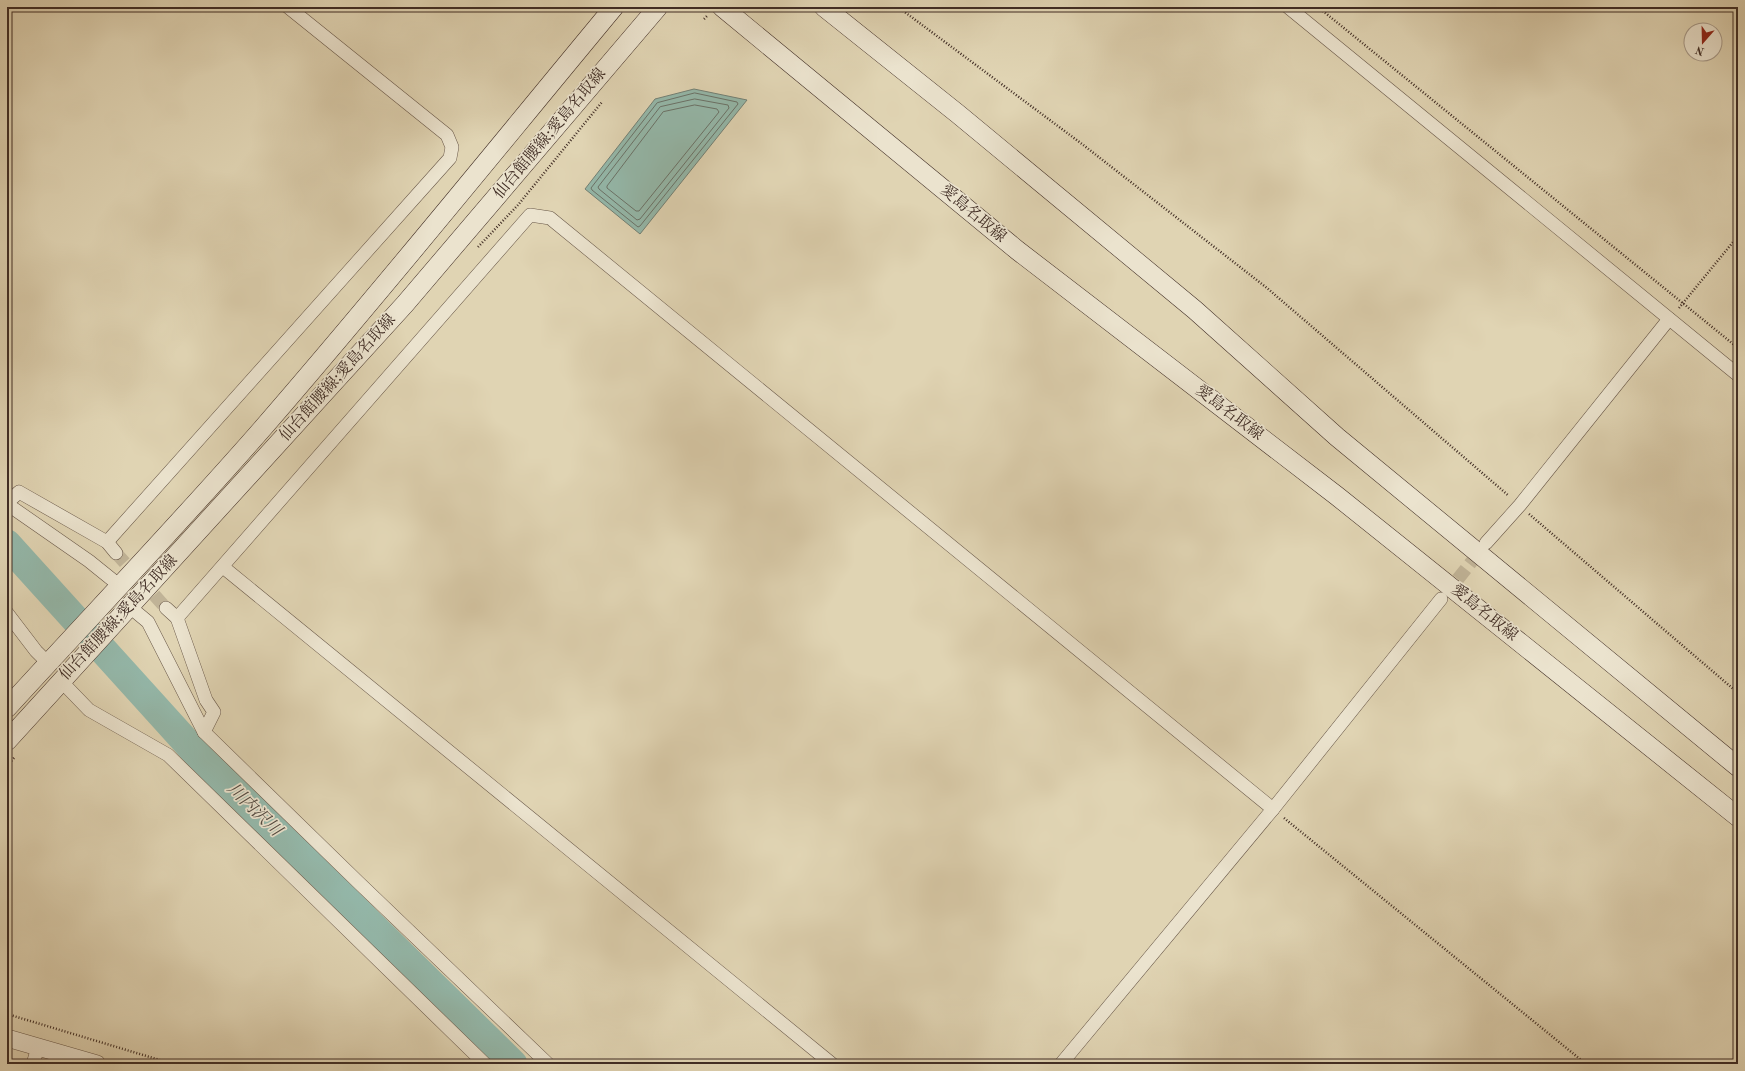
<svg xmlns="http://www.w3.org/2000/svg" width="1745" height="1071" font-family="'Old Standard TT','Noto Serif JP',serif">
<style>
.water{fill:#94b8aa;stroke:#728075}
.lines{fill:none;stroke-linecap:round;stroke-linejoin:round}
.shore{stroke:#6a7268;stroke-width:1}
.river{stroke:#94b8aa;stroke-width:29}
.minor-tunnel{stroke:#c0b397;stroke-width:13;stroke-dasharray:13 6;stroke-linecap:butt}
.minor-casing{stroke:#685748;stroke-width:14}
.tertiary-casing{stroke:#685748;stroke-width:18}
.secondary-casing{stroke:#402d25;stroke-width:20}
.path{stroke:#402d25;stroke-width:2.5;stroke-dasharray:1 2;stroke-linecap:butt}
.minor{stroke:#ebe3ce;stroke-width:13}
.tertiary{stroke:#ebe3ce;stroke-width:17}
.secondary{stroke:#ebe3ce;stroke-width:19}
.labels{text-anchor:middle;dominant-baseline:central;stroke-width:3.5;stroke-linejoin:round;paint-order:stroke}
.street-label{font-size:16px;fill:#402d25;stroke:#ebe3ce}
.water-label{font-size:17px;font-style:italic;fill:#514940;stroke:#ebe3ce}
</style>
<rect width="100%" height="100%" fill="#e0d4b3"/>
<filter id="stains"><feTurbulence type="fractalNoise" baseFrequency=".005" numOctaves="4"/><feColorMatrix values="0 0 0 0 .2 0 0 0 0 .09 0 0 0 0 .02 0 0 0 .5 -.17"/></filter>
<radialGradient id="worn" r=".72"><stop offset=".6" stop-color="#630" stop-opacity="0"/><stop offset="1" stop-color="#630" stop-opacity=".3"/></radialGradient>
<path class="water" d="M694,89L747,100L640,234L585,189L655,99Z"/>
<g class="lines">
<g class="shore">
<path d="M695,93L737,102L738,104L640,226L638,227L592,190L591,188L657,103Z"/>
<path d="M695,99L728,105L729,108L640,219L637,220L599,189L598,187L660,107Z"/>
<path d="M695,105L717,109L719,112L639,211H636L607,188V186L663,112Z"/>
</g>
<path class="river" d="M7,544L198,755L513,1064"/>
<g class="minor-tunnel">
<path d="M116,553L166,608"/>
<path d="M1446,594L1484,546"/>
</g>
<g class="minor-casing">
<g id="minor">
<path d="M1288,7L1738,375"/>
<path d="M7,503L19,492L107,542L116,553"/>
<path d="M7,504L89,561L120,586"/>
<path d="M107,542L450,158L452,147L447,135L288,7"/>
<path d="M1486,543L1520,505L1669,319"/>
<path d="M223,567L832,1064"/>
<path d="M130,607L148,622L204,732L358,882L548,1064"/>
<path d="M166,608L177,618L206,700L214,712L204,732"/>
<path d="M7,613L36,651L48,663"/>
<path d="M177,618L530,215L550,218L1273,809"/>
<path d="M61,681L89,710L168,755L485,1064"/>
<path d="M33,1064L38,1047"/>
<path d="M1061,1064L1273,809L1441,599"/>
</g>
</g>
<g class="tertiary-casing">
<path id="tertiary" d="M7,1038L97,1064"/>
</g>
<g class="secondary-casing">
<g id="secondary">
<path d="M722,7L1017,250L1337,496L1738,817"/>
<path d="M824,7L958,114L1195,310L1337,437L1738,767"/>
<path d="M7,708C92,615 179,524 262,429C382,291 497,148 614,7"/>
<path d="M7,741L405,304L658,7"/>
</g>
</g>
<g class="path">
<path d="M898,7L1082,144L1267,288L1509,496"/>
<path d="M1318,7L1738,348"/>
<path d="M704,19L708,15"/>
<path d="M478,247L518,205L602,102"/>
<path d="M1679,308L1738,236"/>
<path d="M1529,514L1738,693"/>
<path d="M7,765L15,757"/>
<path d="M1284,818L1586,1064"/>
<path d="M7,1014L173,1064"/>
</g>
<use href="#minor" class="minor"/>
<use href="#tertiary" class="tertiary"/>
<use href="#secondary" class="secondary"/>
</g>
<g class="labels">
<g class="street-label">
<text transform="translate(550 134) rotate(-50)">仙台館腰線;愛島名取線</text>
<text transform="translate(973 214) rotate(40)">愛島名取線</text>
<text transform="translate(338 378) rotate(-48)">仙台館腰線;愛島名取線</text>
<text transform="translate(1229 413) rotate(37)">愛島名取線</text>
<text transform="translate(1484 613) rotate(39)">愛島名取線</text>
<text transform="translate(119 618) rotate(-47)">仙台館腰線;愛島名取線</text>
</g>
<g class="water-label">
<text transform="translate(254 810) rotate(44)">川内沢川</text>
</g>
</g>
<rect width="1745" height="1071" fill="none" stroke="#e0d4b3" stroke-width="24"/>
<rect x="8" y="8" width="1729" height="1055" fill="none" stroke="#402d25" stroke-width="2"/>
<rect x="12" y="12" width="1721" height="1047" fill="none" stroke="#402d25"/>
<g transform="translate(1703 42) rotate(200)"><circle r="19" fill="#ebe3ce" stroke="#a79a8a"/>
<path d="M0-3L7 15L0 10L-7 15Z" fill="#8f2418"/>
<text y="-6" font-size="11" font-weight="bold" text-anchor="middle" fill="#402d25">N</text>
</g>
<rect width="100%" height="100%" filter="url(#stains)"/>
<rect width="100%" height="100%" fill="url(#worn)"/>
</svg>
